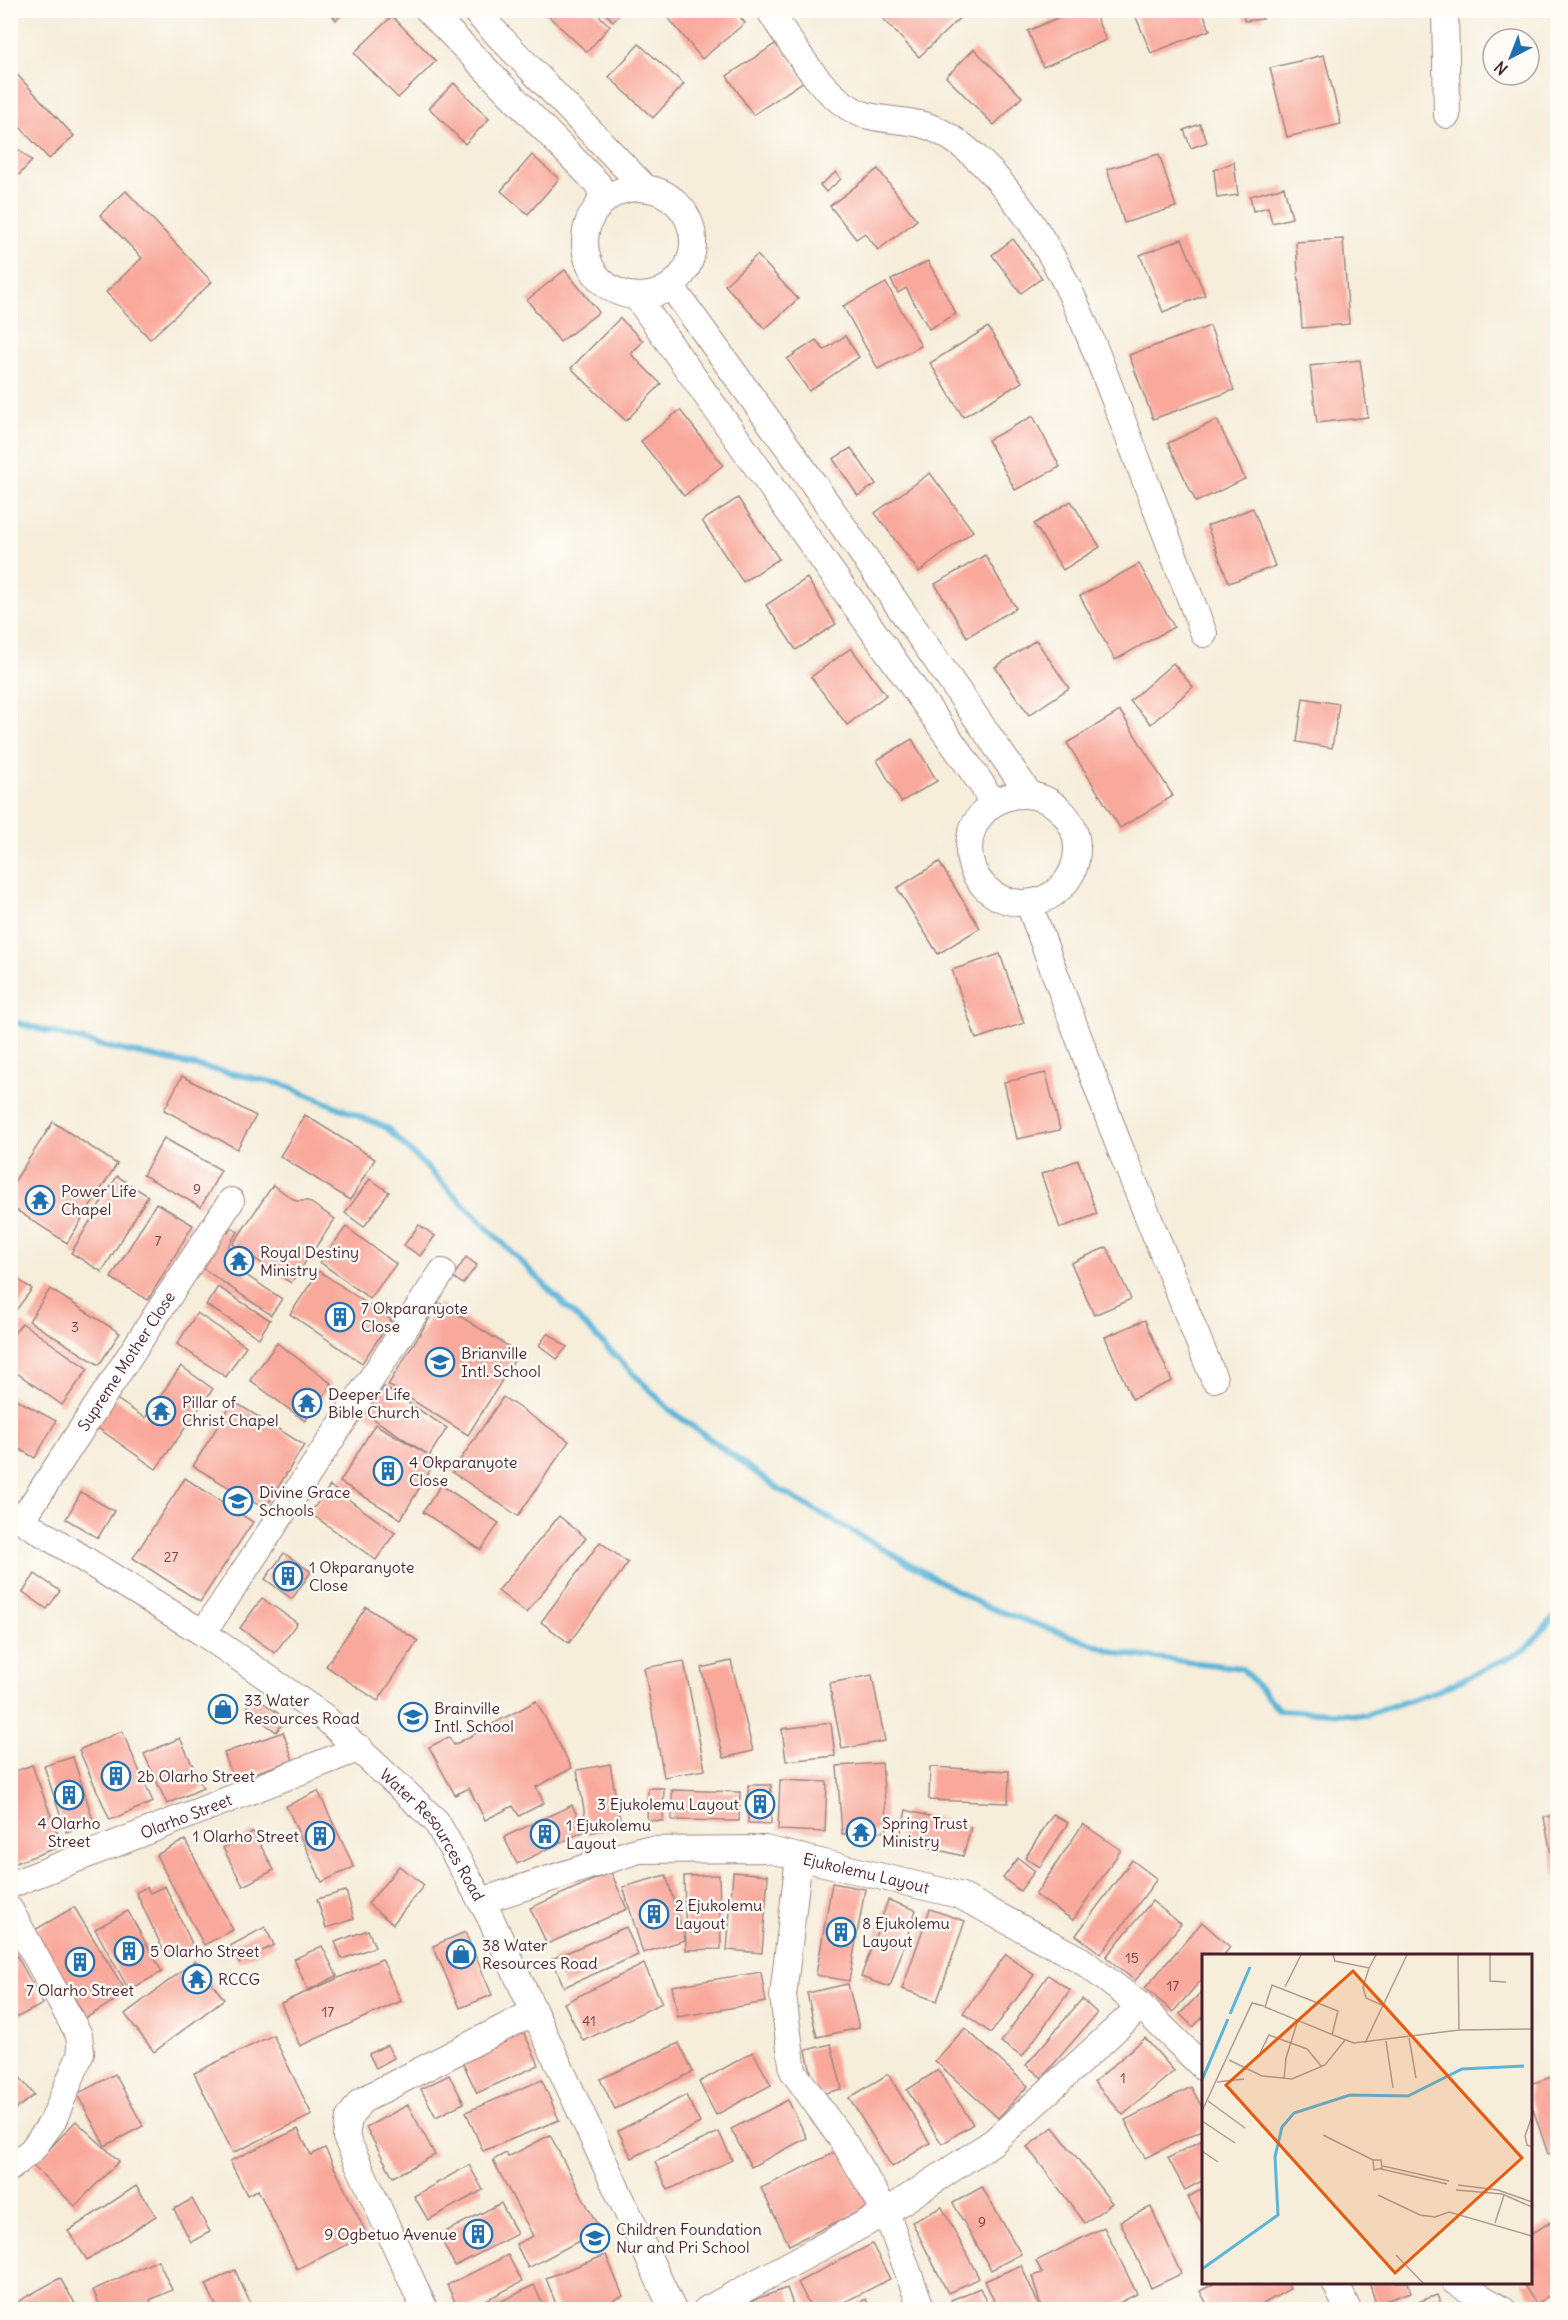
<svg xmlns="http://www.w3.org/2000/svg" width="1568" height="2320" font-family="Delius,sans-serif">
<style>
.lines{fill:none;stroke-linecap:round;stroke-linejoin:round}
.stream{stroke:#5ab5d8;stroke-width:6}
.building{fill:#f9a99b}
.minor-casing{stroke:#a08682;stroke-width:28}
.minor{stroke:#fff;stroke-width:26}
.labels{text-anchor:middle;dominant-baseline:central;stroke-width:5;stroke-linejoin:round;paint-order:stroke}
.number-label{font-size:14px;fill:#764247}
.poi-label{font-size:16px;fill:#4a1f2b;stroke:#fdfcf7;text-anchor:start}
.street-label{font-size:16px;fill:#4a1f2b;stroke:#fdfcf7}
.inset-river{fill:none;stroke:#5ab5d8;stroke-width:3}
.inset-road{fill:none;stroke:#b19b94;stroke-width:1.5}
.view{fill:#e8590c;fill-opacity:0.15;stroke:#e8590c;stroke-width:3}
.inset-edge{fill:none;stroke:#4a1f2b;stroke-width:3}
</style>
<rect width="100%" height="100%" fill="#fdfcf7"/>
<filter id="ink" filterUnits="userSpaceOnUse"><feTurbulence type="fractalNoise" baseFrequency=".0167" numOctaves="2"/><feDisplacementMap in="SourceGraphic" scale="12" xChannelSelector="R" yChannelSelector="G"/><feConvolveMatrix kernelMatrix="1 2 1 2 8 2 1 2 1" color-interpolation-filters="sRGB"/></filter>
<filter id="wash" filterUnits="userSpaceOnUse"><feTurbulence type="fractalNoise" baseFrequency=".008" numOctaves="4" result="noise"/><feDisplacementMap in="SourceGraphic" scale="24" xChannelSelector="R" yChannelSelector="G"/><feGaussianBlur stdDeviation="1.35" result="paint"/><feColorMatrix in="noise" values="0 0 0 0 0 0 0 0 0 0 0 0 0 0 0 0 0 1.4 0 .05"/><feComposite in="paint" operator="in"/></filter>
<g filter="url(#wash)">
<rect width="100%" height="100%" fill="#f6edda"/>
<g class="lines">
<path class="stream" d="M10,1021L107,1047L282,1084L387,1128L670,1410L780,1490L982,1605L1121,1654L1242,1668L1279,1710L1365,1715L1440,1690L1525,1650L1558,1613"/>
</g>
<g id="blocks">
<g class="building">
<path d="M328,10H348L336,20Z"/>
<path d="M546,10H593L610,26L587,52L544,12Z"/>
<path d="M602,10H624L613,21Z"/>
<path d="M662,10H734L745,23L702,59Z"/>
<path d="M875,10H968L919,57Z"/>
<path d="M1075,10H1093L1106,40L1043,67L1028,31Z"/>
<path d="M1133,10H1202L1210,30L1151,53Z"/>
<path d="M1243,10H1263V19L1244,21Z"/>
<path d="M392,16L436,61L398,98L354,53Z"/>
<path d="M778,42L804,81L753,115L727,76Z"/>
<path d="M639,44L684,84L653,118L609,77Z"/>
<path d="M974,49L1022,97L994,125L946,77Z"/>
<path d="M1324,55L1341,124L1287,137L1270,68Z"/>
<path d="M10,67L74,136L49,159L10,116Z"/>
<path d="M454,83L489,119L465,144L429,108Z"/>
<path d="M1200,124L1207,142L1191,148L1184,130Z"/>
<path d="M10,142L32,161L13,181L10,179Z"/>
<path d="M1159,154L1176,207L1124,223L1107,169Z"/>
<path d="M532,155L559,179L528,214L501,191Z"/>
<path d="M1234,162L1238,195L1217,198L1214,170Z"/>
<path d="M878,169L917,220L878,250L865,233L856,239L830,206Z"/>
<path d="M836,172L841,179L826,192L820,185Z"/>
<path d="M1284,187L1292,218L1272,223L1268,207L1253,211L1250,196Z"/>
<path d="M126,191L212,282L150,339L106,292L142,258L100,215Z"/>
<path d="M1013,239L1042,278L1021,293L992,255Z"/>
<path d="M1182,239L1205,295L1163,312L1140,255Z"/>
<path d="M1343,239L1349,324L1302,328L1296,242Z"/>
<path d="M757,255L798,299L765,329L725,285Z"/>
<path d="M928,261L956,314L929,329L906,288L898,293L891,280Z"/>
<path d="M565,270L599,312L560,342L527,300Z"/>
<path d="M886,283L921,346L878,369L843,306Z"/>
<path d="M620,318L643,341L631,354L661,384L626,421L571,368Z"/>
<path d="M1210,326L1234,390L1153,419L1129,355Z"/>
<path d="M988,327L1022,382L963,417L930,363Z"/>
<path d="M845,336L859,357L809,391L787,359L816,340L824,350Z"/>
<path d="M1360,360L1368,417L1317,423L1310,366Z"/>
<path d="M680,410L723,465L684,496L641,441Z"/>
<path d="M1033,416L1060,467L1015,490L988,440Z"/>
<path d="M1217,420L1245,479L1196,502L1168,443Z"/>
<path d="M851,448L876,484L858,496L833,459Z"/>
<path d="M930,473L973,531L919,572L875,513Z"/>
<path d="M738,498L779,559L743,582L702,521Z"/>
<path d="M1071,501L1100,547L1063,570L1034,524Z"/>
<path d="M1253,508L1275,566L1229,583L1207,526Z"/>
<path d="M985,555L1016,608L967,637L935,584Z"/>
<path d="M1139,564L1174,627L1115,660L1080,596Z"/>
<path d="M807,578L836,624L796,650L766,605Z"/>
<path d="M1036,640L1069,688L1029,715L995,667Z"/>
<path d="M851,648L886,695L847,725L811,677Z"/>
<path d="M1173,663L1193,687L1151,724L1130,701Z"/>
<path d="M1303,698L1339,704L1332,748L1297,742Z"/>
<path d="M1120,711L1173,796L1120,828L1067,743Z"/>
<path d="M912,739L937,781L901,802L877,760Z"/>
<path d="M939,862L980,928L938,954L897,888Z"/>
<path d="M1000,954L1024,1023L976,1039L952,970Z"/>
<path d="M1046,1073L1060,1130L1017,1139L1004,1082Z"/>
<path d="M182,1076L256,1116L237,1149L164,1110Z"/>
<path d="M305,1115L375,1159L350,1200L280,1156Z"/>
<path d="M53,1122L117,1164L67,1243L10,1206V1188Z"/>
<path d="M164,1138L221,1170L201,1207L143,1175Z"/>
<path d="M1078,1160L1097,1214L1060,1228L1041,1174Z"/>
<path d="M117,1176L148,1196L102,1272L71,1253Z"/>
<path d="M370,1179L389,1192L364,1227L345,1213Z"/>
<path d="M273,1185L296,1201H308L335,1219L291,1283L233,1244Z"/>
<path d="M156,1203L193,1225L148,1300L111,1278Z"/>
<path d="M419,1225L435,1236L420,1256L404,1245Z"/>
<path d="M231,1227L238,1232L228,1247L253,1264L246,1275L282,1299L271,1315L201,1267L221,1228L228,1233Z"/>
<path d="M346,1227L396,1264L370,1299L320,1262Z"/>
<path d="M1107,1247L1131,1299L1094,1315L1071,1263Z"/>
<path d="M466,1257L477,1265L463,1284L453,1277Z"/>
<path d="M319,1271L391,1320L362,1363L290,1314Z"/>
<path d="M10,1274L32,1289L10,1318Z"/>
<path d="M218,1287L270,1320L259,1338L206,1305Z"/>
<path d="M50,1289L120,1333L99,1365L29,1321Z"/>
<path d="M439,1303L519,1353L468,1435L388,1385Z"/>
<path d="M197,1313L246,1346L226,1377L177,1344Z"/>
<path d="M1145,1320L1172,1381L1132,1399L1105,1337Z"/>
<path d="M22,1323L88,1369L62,1405L10,1368V1339Z"/>
<path d="M548,1333L567,1347L557,1359L539,1345Z"/>
<path d="M277,1343L332,1384L305,1421L250,1380Z"/>
<path d="M181,1366L213,1389L156,1469L95,1426L115,1398L145,1418Z"/>
<path d="M384,1387L447,1428L429,1456L436,1460L401,1519L340,1482L375,1424L427,1454L366,1414Z"/>
<path d="M10,1396L56,1421L35,1458L10,1444Z"/>
<path d="M503,1397L569,1441L518,1516L452,1472Z"/>
<path d="M233,1401L304,1445L265,1509L193,1466Z"/>
<path d="M185,1478L253,1522L200,1602L133,1558Z"/>
<path d="M441,1485L499,1523L481,1550L423,1512Z"/>
<path d="M330,1486L395,1533L376,1560L310,1513Z"/>
<path d="M81,1492L114,1511L98,1538L66,1519Z"/>
<path d="M559,1516L586,1538L526,1613L498,1591Z"/>
<path d="M600,1542L628,1563L569,1643L541,1622Z"/>
<path d="M284,1553L311,1572L292,1599L265,1579Z"/>
<path d="M35,1574L60,1591L47,1609L23,1592Z"/>
<path d="M262,1598L297,1623L275,1653L240,1628Z"/>
<path d="M366,1607L418,1641L378,1701L326,1666Z"/>
<path d="M684,1661L705,1770L664,1777L644,1668Z"/>
<path d="M731,1661L753,1751L724,1758L701,1668Z"/>
<path d="M872,1675L885,1741L842,1749L829,1683Z"/>
<path d="M255,1697L286,1719L276,1732L246,1709Z"/>
<path d="M536,1701L572,1768L536,1787L544,1803L519,1816L513,1806L485,1820L469,1788L455,1795L429,1747L449,1737L454,1745Z"/>
<path d="M831,1723L835,1756L786,1761L782,1729Z"/>
<path d="M122,1731L153,1802L110,1820L79,1750Z"/>
<path d="M283,1732L293,1760L234,1780L224,1753Z"/>
<path d="M180,1738L203,1788L167,1804L144,1754Z"/>
<path d="M73,1757L94,1823L66,1832L44,1766Z"/>
<path d="M882,1763L887,1831L842,1834L837,1766Z"/>
<path d="M610,1764L621,1827L588,1833L577,1770Z"/>
<path d="M32,1765L62,1846L10,1865V1773Z"/>
<path d="M930,1767L1009,1771L1008,1803L929,1800Z"/>
<path d="M780,1780L827,1782L825,1832L778,1830Z"/>
<path d="M748,1785H771V1824L748,1823Z"/>
<path d="M648,1788H664L663,1821L647,1820Z"/>
<path d="M672,1790L740,1792L739,1821L672,1820Z"/>
<path d="M318,1791L354,1867L322,1882L286,1806Z"/>
<path d="M572,1805L585,1831L517,1864L504,1837Z"/>
<path d="M906,1810L971,1827L963,1856L899,1840Z"/>
<path d="M1053,1814L1068,1823L1040,1867L1025,1858Z"/>
<path d="M1558,1815V1879H1556L1544,1818Z"/>
<path d="M1083,1824L1121,1850L1073,1920L1035,1895Z"/>
<path d="M253,1832L274,1870L243,1886L223,1848Z"/>
<path d="M185,1840L233,1930L204,1945L156,1855Z"/>
<path d="M1018,1858L1035,1871L1020,1891L1003,1878Z"/>
<path d="M1132,1860L1157,1879L1101,1954L1076,1935Z"/>
<path d="M399,1866L424,1885L393,1924L368,1904Z"/>
<path d="M611,1872L627,1909L547,1944L530,1908Z"/>
<path d="M733,1872L768,1875L762,1953L727,1950Z"/>
<path d="M666,1875L685,1940L643,1953L623,1887Z"/>
<path d="M719,1875L721,1949L686,1950L684,1876Z"/>
<path d="M832,1883L865,1889L849,1981L816,1975Z"/>
<path d="M165,1886L193,1946L167,1958L136,1892L147,1887L150,1893Z"/>
<path d="M346,1891L354,1919L326,1928L317,1899Z"/>
<path d="M888,1900L916,1910L890,1987L861,1977Z"/>
<path d="M1152,1901L1181,1924L1135,1981L1106,1957Z"/>
<path d="M74,1907L127,1993L86,2018L33,1931Z"/>
<path d="M930,1909L965,1921L937,2001L902,1989Z"/>
<path d="M128,1911L162,1972L129,1990L95,1929Z"/>
<path d="M1202,1922L1230,1947L1223,1956H1204V1977L1173,2012L1145,1988Z"/>
<path d="M265,1927L274,1945L239,1963L230,1946Z"/>
<path d="M626,1927L638,1955L564,1987L552,1959Z"/>
<path d="M368,1930L375,1947L342,1959L335,1942Z"/>
<path d="M465,1932L492,1995L460,2008L433,1946Z"/>
<path d="M10,1943L43,2004L10,2021Z"/>
<path d="M322,1946L337,1976L308,1990L294,1959Z"/>
<path d="M1006,1954L1034,1975L991,2033L963,2013Z"/>
<path d="M382,1959L401,2001L300,2046L281,2003Z"/>
<path d="M195,1961L224,1999L154,2052L125,2014Z"/>
<path d="M644,1964L662,2003L583,2041L564,2003Z"/>
<path d="M761,1972L766,2002L678,2017L672,1986Z"/>
<path d="M1048,1975L1070,1990L1022,2057L1001,2042Z"/>
<path d="M848,1984L859,2028L817,2037L807,1993Z"/>
<path d="M1204,1989V2016L1193,2027L1180,2014Z"/>
<path d="M1082,1999L1097,2013L1042,2078L1026,2065Z"/>
<path d="M965,2028L1028,2086L998,2118L935,2061Z"/>
<path d="M523,2031L539,2065L477,2093L461,2059Z"/>
<path d="M273,2035L312,2115L233,2153L194,2073Z"/>
<path d="M1145,2038L1174,2071L1123,2115L1094,2082Z"/>
<path d="M679,2043L693,2072L615,2109L600,2079Z"/>
<path d="M831,2044L842,2089L816,2095L806,2050Z"/>
<path d="M387,2045L394,2058L376,2068L369,2054Z"/>
<path d="M753,2052L771,2085L716,2115L699,2082Z"/>
<path d="M10,2065L34,2095L10,2114Z"/>
<path d="M938,2070L973,2124L942,2144L907,2090Z"/>
<path d="M115,2074L143,2126L105,2146L77,2094Z"/>
<path d="M888,2074L930,2143L892,2167L849,2098Z"/>
<path d="M449,2075L464,2103L436,2117L421,2089Z"/>
<path d="M1558,2075V2151L1548,2154L1530,2100V2084Z"/>
<path d="M542,2080L559,2120L483,2151L466,2112Z"/>
<path d="M1191,2087L1204,2111V2129L1145,2158L1125,2120Z"/>
<path d="M686,2095L700,2123L632,2158L618,2131Z"/>
<path d="M788,2100L807,2138L751,2167L731,2129Z"/>
<path d="M408,2105L435,2155L393,2177L366,2127Z"/>
<path d="M76,2121L119,2161L75,2206L33,2166Z"/>
<path d="M1053,2127L1112,2203L1085,2223L1027,2147Z"/>
<path d="M298,2129L311,2155L325,2148L367,2235L297,2269L258,2190L247,2195L230,2161Z"/>
<path d="M719,2132L732,2160L668,2190L655,2162Z"/>
<path d="M550,2135L600,2230L528,2268L516,2244L533,2236L493,2160L506,2153L508,2157Z"/>
<path d="M1204,2139V2180L1185,2190L1168,2158Z"/>
<path d="M844,2148L872,2205L789,2245L761,2188Z"/>
<path d="M469,2165L483,2190L428,2220L414,2196Z"/>
<path d="M136,2186L156,2216L87,2260L68,2231Z"/>
<path d="M982,2187L1021,2254L991,2270L953,2203Z"/>
<path d="M1204,2188V2222L1202,2223L1188,2197Z"/>
<path d="M192,2199L210,2232L191,2242L174,2209Z"/>
<path d="M501,2203L517,2234L455,2266L439,2235Z"/>
<path d="M942,2207L979,2278L948,2293L912,2222Z"/>
<path d="M1151,2207L1181,2274L1151,2288L1120,2221Z"/>
<path d="M1550,2222L1558,2232V2290L1536,2304L1522,2282H1530V2235Z"/>
<path d="M1104,2227L1137,2294L1105,2310H1042L1032,2276L1042,2273L1036,2261Z"/>
<path d="M872,2244L890,2279L829,2310H812L798,2282Z"/>
<path d="M508,2255L522,2282L466,2310H459L447,2285Z"/>
<path d="M606,2255L623,2296L589,2310H558L546,2278Z"/>
<path d="M158,2260L172,2290L150,2300L154,2310H102L93,2290Z"/>
<path d="M1021,2265L1041,2310H998L985,2281Z"/>
<path d="M235,2270L252,2307L218,2310L206,2284Z"/>
<path d="M60,2278L79,2310H10V2306Z"/>
<path d="M1217,2282H1287L1290,2289L1252,2310H1210L1200,2291Z"/>
<path d="M1369,2282H1408L1411,2292L1376,2304Z"/>
<path d="M534,2285L545,2310H484Z"/>
<path d="M787,2288L795,2310H729V2309Z"/>
<path d="M980,2288L990,2310H955L951,2300Z"/>
<path d="M1437,2295L1443,2310H1400L1399,2309Z"/>
<path d="M866,2299L871,2310H844Z"/>
</g>
</g>
</g>
<g filter="url(#ink)">
<use href="#blocks" fill-opacity="0" stroke="#a08682" stroke-width="1.5"/>
<g class="lines">
<g class="minor-casing">
<g id="minor">
<path d="M428,10L598,184L602,195L598,207"/>
<path d="M474,10L646,189"/>
<path d="M769,10C792,44 823,99 862,114C882,121 904,119 924,125C947,132 967,148 984,165C1055,235 1088,331 1123,422C1150,493 1177,563 1204,634"/>
<path d="M1445,10L1447,115"/>
<circle cx="639" cy="242" r="54"/>
<path d="M671,286L797,460L1030,795"/>
<path d="M636,296L983,786L992,804"/>
<circle cx="1023" cy="849" r="54"/>
<path d="M1029,904L1118,1143L1214,1379"/>
<path id="s1" d="M10,1513L203,1633L323,1716L436,1821L489,1915L673,2310"/>
<path id="s2" d="M22,1520L231,1201"/>
<path d="M203,1633L442,1272"/>
<path d="M799,1857L783,1996L793,2071L845,2144L886,2212L922,2310"/>
<path id="s3" d="M10,1885L360,1748"/>
<path id="s4" d="M481,1901L639,1850L765,1849L959,1895L1081,1960L1141,2006L1204,2068"/>
<path d="M10,1910L79,2035L81,2053L53,2121L32,2150L10,2168"/>
<path d="M1335,2282L1348,2310"/>
<path d="M1455,2282L1503,2310"/>
<path d="M425,2310L346,2137L349,2118L361,2101L534,2012"/>
<path d="M706,2310L886,2212L993,2142L1141,2006"/>
</g>
</g>
<use href="#minor" class="minor"/>
</g>
</g>
<defs>
<g id="temple-ring" transform="scale(1.5)"><circle r="9.5" fill="#fdfcf7" stroke="#1f6fb2" stroke-width="1.5"/><path d="M0-6L5-2H3V0L6.5 2.5H4V6H1.5V3h-3V6H-4V2.5H-6.5L-3 0V-2H-5Z" fill="#1f6fb2"/></g>
<g id="building-ring" transform="scale(1.5)"><circle r="9.5" fill="#fdfcf7" stroke="#1f6fb2" stroke-width="1.5"/><path d="M-4-6H4V6H1V3H-1V6H-4ZM-2.5-4.3h1.7v1.8h-1.7ZM.8-4.3h1.7v1.8H.8ZM-2.5-1h1.7V.8h-1.7ZM.8-1h1.7V.8H.8Z" fill="#1f6fb2"/></g>
<g id="school-ring" transform="scale(1.5)"><circle r="9.5" fill="#fdfcf7" stroke="#1f6fb2" stroke-width="1.5"/><path d="M0-5L7-2L0 1L-7-2ZM-4 1L0 2.5L4 1V4Q0 6-4 4Z" fill="#1f6fb2"/></g>
<g id="shop-ring" transform="scale(1.5)"><circle r="9.5" fill="#fdfcf7" stroke="#1f6fb2" stroke-width="1.5"/><path d="M-5-2.5h2.3a2.7 3.5 0 0 1 5.4 0H5L5.5 6h-11ZM-1.5-2.5h3a1.5 2.3 0 0 0-3 0Z" fill="#1f6fb2"/></g>
</defs>
<g fill-rule="evenodd">
<use href="#temple-ring" x="40" y="1200"/>
<use href="#temple-ring" x="239" y="1261"/>
<use href="#building-ring" x="340" y="1317"/>
<use href="#school-ring" x="440" y="1362"/>
<use href="#temple-ring" x="307" y="1403"/>
<use href="#temple-ring" x="161" y="1411"/>
<use href="#building-ring" x="388" y="1471"/>
<use href="#school-ring" x="238" y="1501"/>
<use href="#building-ring" x="288" y="1576"/>
<use href="#shop-ring" x="223" y="1709"/>
<use href="#school-ring" x="413" y="1717"/>
<use href="#building-ring" x="116" y="1776"/>
<use href="#building-ring" x="69" y="1795"/>
<use href="#building-ring" x="760" y="1804"/>
<use href="#temple-ring" x="861" y="1832"/>
<use href="#building-ring" x="545" y="1834"/>
<use href="#building-ring" x="320" y="1836"/>
<use href="#building-ring" x="654" y="1914"/>
<use href="#building-ring" x="841" y="1932"/>
<use href="#building-ring" x="129" y="1951"/>
<use href="#shop-ring" x="461" y="1954"/>
<use href="#building-ring" x="80" y="1962"/>
<use href="#temple-ring" x="197" y="1979"/>
<use href="#building-ring" x="478" y="2234"/>
<use href="#school-ring" x="595" y="2238"/>
</g>
<g class="labels">
<g class="number-label">
<text x="197" y="1189">9</text>
<text x="158" y="1241">7</text>
<text x="75" y="1327">3</text>
<text x="171" y="1557">27</text>
<text x="1132" y="1958">15</text>
<text x="1173" y="1986">17</text>
<text x="328" y="2012">17</text>
<text x="589" y="2021">41</text>
<text x="1123" y="2078">1</text>
<text x="982" y="2222">9</text>
</g>
<g class="poi-label">
<text x="61" y="1191">Power Life<tspan x="61" dy="18">Chapel</tspan></text>
<text x="260" y="1252">Royal Destiny<tspan x="260" dy="18">Ministry</tspan></text>
<text x="361" y="1308">7 Okparanyote<tspan x="361" dy="18">Close</tspan></text>
<text x="461" y="1353">Brianville<tspan x="461" dy="18">Intl. School</tspan></text>
<text x="328" y="1394">Deeper Life<tspan x="328" dy="18">Bible Church</tspan></text>
<text x="182" y="1402">Pillar of<tspan x="182" dy="18">Christ Chapel</tspan></text>
<text x="409" y="1462">4 Okparanyote<tspan x="409" dy="18">Close</tspan></text>
<text x="259" y="1492">Divine Grace<tspan x="259" dy="18">Schools</tspan></text>
<text x="309" y="1567">1 Okparanyote<tspan x="309" dy="18">Close</tspan></text>
<text x="244" y="1700">33 Water<tspan x="244" dy="18">Resources Road</tspan></text>
<text x="434" y="1708">Brainville<tspan x="434" dy="18">Intl. School</tspan></text>
<text x="137" y="1776">2b Olarho Street</text>
<text x="739" y="1804" text-anchor="end">3 Ejukolemu Layout</text>
<text x="69" y="1823" text-anchor="middle">4 Olarho<tspan x="69" dy="18">Street</tspan></text>
<text x="882" y="1823">Spring Trust<tspan x="882" dy="18">Ministry</tspan></text>
<text x="566" y="1825">1 Ejukolemu<tspan x="566" dy="18">Layout</tspan></text>
<text x="299" y="1836" text-anchor="end">1 Olarho Street</text>
<text x="675" y="1905">2 Ejukolemu<tspan x="675" dy="18">Layout</tspan></text>
<text x="862" y="1923">8 Ejukolemu<tspan x="862" dy="18">Layout</tspan></text>
<text x="482" y="1945">38 Water<tspan x="482" dy="18">Resources Road</tspan></text>
<text x="150" y="1951">5 Olarho Street</text>
<text x="218" y="1979">RCCG</text>
<text x="80" y="1990" text-anchor="middle">7 Olarho Street</text>
<text x="616" y="2229">Children Foundation<tspan x="616" dy="18">Nur and Pri School</tspan></text>
<text x="457" y="2234" text-anchor="end">9 Ogbetuo Avenue</text>
</g>
<g class="street-label">
<text stroke="none"><textPath href="#s2" startOffset="190">Supreme Mother Close</textPath></text>
<text stroke="none"><textPath href="#s3" startOffset="189">Olarho Street</textPath></text>
<text stroke="none"><textPath href="#s1" startOffset="536">Water Resources Road</textPath></text>
<text stroke="none"><textPath href="#s4" startOffset="396">Ejukolemu Layout</textPath></text>
</g>
</g>
<g transform="translate(1202 1954)">
<rect width="330" height="330" fill="#f6edda"/>
<path class="inset-river" d="M28,60L48,13M0,126L26,65M0,315L76,261L73,203L80,173L92,159L148,141L206,142L260,115L322,112"/>
<path class="inset-road" d="M131,1L133,7L167,14L174,1M256,1L257,76M288,1V27L304,28M167,14L161,33L164,44L182,52M83,33L99,1M130,81L136,57L70,31L63,53L141,85L152,89L257,76L330,75M207,84L214,124M184,87L191,134M163,89L205,1M58,99L67,81L105,95L120,113M27,106L60,122L90,125L123,111L143,86M82,125L84,104L96,66M15,128L42,125M6,147L43,174M0,157L50,49L62,52M330,162L323,182L325,191L330,193M0,167L33,189M121,181L171,206H179L180,214L172,216L171,206M0,197L16,208M181,212L247,227M179,215L245,230M256,231L296,236L330,248M254,236L300,240L330,253M176,241L218,261L233,263L247,258L330,282M293,269L302,241M194,301L221,329"/>
<path class="view" d="M151,17L320,204L193,319L24,131Z"/>
<rect width="330" height="330" class="inset-edge"/>
</g>
<rect width="1568" height="2320" fill="none" stroke="#fdfcf7" stroke-width="36"/>
<g transform="translate(1511 57) rotate(222)"><circle r="28" fill="#fdfcf7" stroke="#b5a4a5" stroke-width="1.5"/>
<path d="M0-4.5L10 22L0 15L-10 22Z" fill="#1f6fb2"/>
<text y="-9" font-size="16" font-weight="bold" text-anchor="middle" fill="#4a1f2b">N</text>
</g>
</svg>
